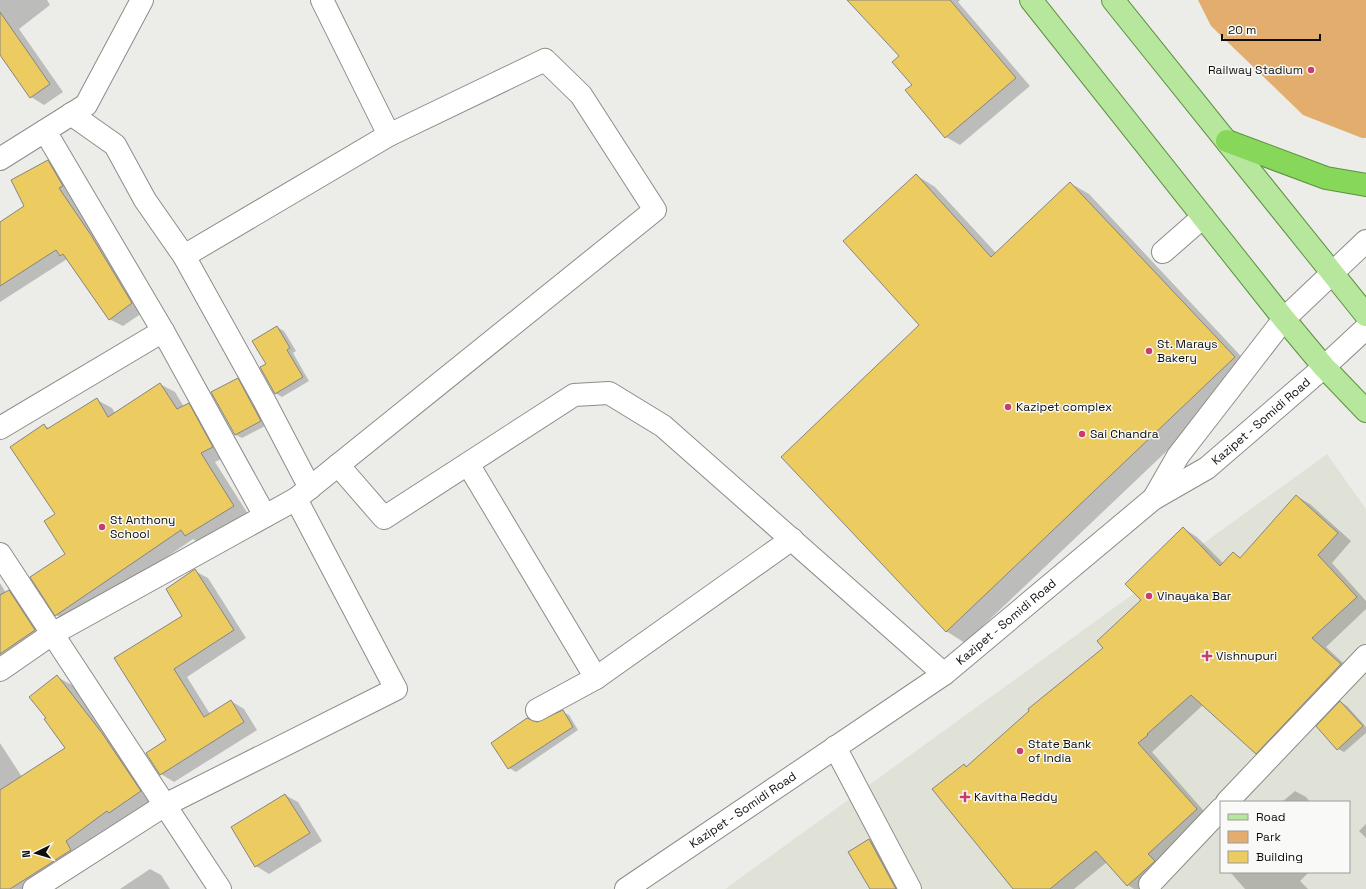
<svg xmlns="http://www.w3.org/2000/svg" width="1366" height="889" font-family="'Space Grotesk',sans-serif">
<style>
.built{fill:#e0e2d7;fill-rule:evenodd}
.green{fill:#e3ad6d}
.shadow{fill:#0003}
.building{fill:#eccb61;stroke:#868582}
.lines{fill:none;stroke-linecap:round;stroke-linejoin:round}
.minor-casing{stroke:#8c8c89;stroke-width:24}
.major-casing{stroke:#5c913f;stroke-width:24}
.highway-casing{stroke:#5c913f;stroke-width:24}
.minor{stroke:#fff;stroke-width:22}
.major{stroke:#b6e79c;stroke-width:22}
.highway{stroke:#86d75a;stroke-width:22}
.poi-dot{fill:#ca3d6b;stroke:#f9faf7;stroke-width:1.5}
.labels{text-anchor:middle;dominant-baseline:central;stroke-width:3;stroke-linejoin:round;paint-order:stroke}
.poi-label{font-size:12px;fill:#0e0e0d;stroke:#f9faf7;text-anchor:start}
.street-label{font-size:12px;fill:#0e0e0d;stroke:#f9faf7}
</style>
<rect width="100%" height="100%" fill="#ecede9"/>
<path class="built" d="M1327,454L1366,509V889H725ZM1221,802H1349V872H1221Z"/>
<path class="green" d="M1198,0H1366V138H1362L1303,115L1211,26Z"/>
<g class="shadow">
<path d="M0,0H47L50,5L19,29L63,92L44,105L31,97L0,53Z"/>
<path d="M853,0H960L958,2L1030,86L960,145L946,137L913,85L901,56Z"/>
<path d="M48,161L61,169L145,311L123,326L109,319L67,259L0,302V223L26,207Z"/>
<path d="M916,175L935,187L996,253L1070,183L1089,194L1253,369L965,643L946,631Z"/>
<path d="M277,327L284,331L296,351L293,353L309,381L282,397L275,393L267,365Z"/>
<path d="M238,380L244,383L267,425L242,438L236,435Z"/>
<path d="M160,384L175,392L184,407L189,404L203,413L227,456L215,462L248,514L201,544L193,539L71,623L56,615L66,555L57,514L44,425L50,429L97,400L112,408L115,413Z"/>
<path d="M1296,496L1310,504L1351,541L1332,563L1366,601V609L1326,647L1354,673L1270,761L1257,753L1203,705L1152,752L1210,818L1147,889H1134L1128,885L1107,862L1074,889H1014L964,765L967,767L1104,648L1142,601L1183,528L1197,537L1224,564L1233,553L1241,558Z"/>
<path d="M195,571L208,578L246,638L187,677L210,714L231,701L244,709L257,730L174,782L161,774L167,741L116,659L184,616Z"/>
<path d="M0,583L6,593L9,591L24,600L49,638L0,672Z"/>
<path d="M57,677L72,685L117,742L155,800L125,821L122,819L80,850L38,889H0V743L22,777L67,748L47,718Z"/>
<path d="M1341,702L1347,706L1366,727V733L1344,752L1338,749Z"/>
<path d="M562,712L569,715L578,730L516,772L509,768L537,724Z"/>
<path d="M1295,791L1306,797L1310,802H1282Z"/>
<path d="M285,795L298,802L322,841L269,874L256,866Z"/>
<path d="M1366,824V838L1359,831Z"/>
<path d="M869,840L883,848L905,889H872Z"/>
<path d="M150,869L161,875L170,889H120Z"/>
<path d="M1230,872H1309L1300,881L1308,889H1245Z"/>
</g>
<g class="building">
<path d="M847,0H950L1016,78L945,138L905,90L912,85L892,62L899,56Z"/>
<path d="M0,12L50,84L30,98L0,55Z"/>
<path d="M48,160L63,186L59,188L91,235L132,303L109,320L63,254L60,256L56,250L0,286V222L24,206L11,180Z"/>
<path d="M916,174L991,257L1070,182L1235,357L946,632L781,457L919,325L843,241Z"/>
<path d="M277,326L290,348L287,350L303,377L275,394L260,367L266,364L252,341Z"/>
<path d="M238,378L261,421L235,435L211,392Z"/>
<path d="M160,383L177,409L189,403L213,447L201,453L234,506L185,536L181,530L55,616L30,577L65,554L44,521L55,514L10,447L44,424L47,429L97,398L108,417Z"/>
<path d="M1296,495L1338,533L1318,555L1357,597L1312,638L1341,664L1256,754L1191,695L1147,734L1148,735L1138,743L1197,809L1148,854L1155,861L1127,886L1096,851L1050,889H1013L932,789L964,764L966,767L1029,711L1028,709L1103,648L1097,641L1141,600L1125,584L1183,527L1220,566L1233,552L1240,558Z"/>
<path d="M195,569L234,630L174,669L204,717L231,700L244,722L160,775L146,753L166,740L114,658L182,616L166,589Z"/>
<path d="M9,590L35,630L0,654V595Z"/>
<path d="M57,675L102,733L141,791L109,813L107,811L66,841L71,850L10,889H0V790L65,748L44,719L46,718L29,697Z"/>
<path d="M1340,701L1363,726L1337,750L1316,726Z"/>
<path d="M563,710L573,727L508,769L491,743L527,718L537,722Z"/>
<path d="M285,794L310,833L255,867L231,827Z"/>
<path d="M869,839L896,889H870L848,852Z"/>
</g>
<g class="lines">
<g class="minor-casing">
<g id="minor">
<path d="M322,0L389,135"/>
<path d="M71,114L115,145L145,200L184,256L265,402L310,488"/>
<path d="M45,131L163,331L265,516"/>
<path d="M0,159L86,105L142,0"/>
<path d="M1163,252L1203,217"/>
<path d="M0,428L163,331"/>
<path d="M468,464L596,678"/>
<path d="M338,465L384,518L574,395L609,393L663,426L944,674"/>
<path d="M1154,498L1178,456L1284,319L1366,241"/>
<path d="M0,554L220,889"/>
<path d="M0,670L52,634L296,499L655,210L581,95L545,60L389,135L184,256"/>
<path d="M537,710L596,678L792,539"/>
<path d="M835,747L910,889"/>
<path d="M1227,802L1366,656"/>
<path d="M1150,884L1221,809"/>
<path d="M34,889L165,805L396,689L296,499"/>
<path id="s1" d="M626,889L944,674L1153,499L1207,468L1324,367L1366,328"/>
</g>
</g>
<g class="major-casing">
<g id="major">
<path d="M1031,0L1284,319L1324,367L1366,411"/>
<path d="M1113,0L1366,315"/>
</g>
</g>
<g class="highway-casing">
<path id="highway" d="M1227,141L1326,178L1366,185"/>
</g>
<use href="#minor" class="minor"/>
<use href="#major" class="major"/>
<use href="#highway" class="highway"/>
</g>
<g class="poi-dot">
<circle cx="1311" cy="70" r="4"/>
<circle cx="1149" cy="351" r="4"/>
<circle cx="1008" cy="407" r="4"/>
<circle cx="1082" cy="434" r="4"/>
<circle cx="102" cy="527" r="4"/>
<circle cx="1149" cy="596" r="4"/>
<path d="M1205 650h4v4h4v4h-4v4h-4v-4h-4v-4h4z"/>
<circle cx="1020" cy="751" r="4"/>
<path d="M963 791h4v4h4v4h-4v4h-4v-4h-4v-4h4z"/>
</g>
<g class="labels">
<g class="poi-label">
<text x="1303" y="70" text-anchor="end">Railway Stadium</text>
<text x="1157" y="344">St. Marays<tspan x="1157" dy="14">Bakery</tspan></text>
<text x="1016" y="407">Kazipet complex</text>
<text x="1090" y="434">Sai Chandra</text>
<text x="110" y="520">St Anthony<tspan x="110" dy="14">School</tspan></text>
<text x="1157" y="596">Vinayaka Bar</text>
<text x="1216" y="656">Vishnupuri</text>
<text x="1028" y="744">State Bank<tspan x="1028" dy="14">of India</tspan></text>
<text x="974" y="797">Kavitha Reddy</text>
</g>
<g class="street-label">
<text stroke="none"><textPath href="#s1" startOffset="790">Kazipet - Somidi Road</textPath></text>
<text stroke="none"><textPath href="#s1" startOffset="465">Kazipet - Somidi Road</textPath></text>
<text stroke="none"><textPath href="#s1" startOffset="141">Kazipet - Somidi Road</textPath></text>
</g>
</g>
<rect x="1220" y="801" width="130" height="72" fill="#f9faf7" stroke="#9b9c99"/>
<rect x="1228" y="814" width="20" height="6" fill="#b6e79c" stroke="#9b9c99"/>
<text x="1256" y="821" font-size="12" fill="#0e0e0d">Road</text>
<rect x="1228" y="831" width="20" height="12" fill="#e3ad6d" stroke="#9b9c99"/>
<text x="1256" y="841" font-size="12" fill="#0e0e0d">Park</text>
<rect x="1228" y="851" width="20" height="12" fill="#eccb61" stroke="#9b9c99"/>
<text x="1256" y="861" font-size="12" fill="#0e0e0d">Building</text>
<g transform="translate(36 853) rotate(265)" stroke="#f9faf7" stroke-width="3" paint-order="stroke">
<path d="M0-3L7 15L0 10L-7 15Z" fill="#0e0e0d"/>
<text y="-6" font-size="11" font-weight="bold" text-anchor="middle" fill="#0e0e0d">N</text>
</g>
<path d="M1222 34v6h98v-6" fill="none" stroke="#0e0e0d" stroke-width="2"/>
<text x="1228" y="34" font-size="12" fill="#0e0e0d" stroke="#f9faf7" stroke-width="3" paint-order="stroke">20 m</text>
</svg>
